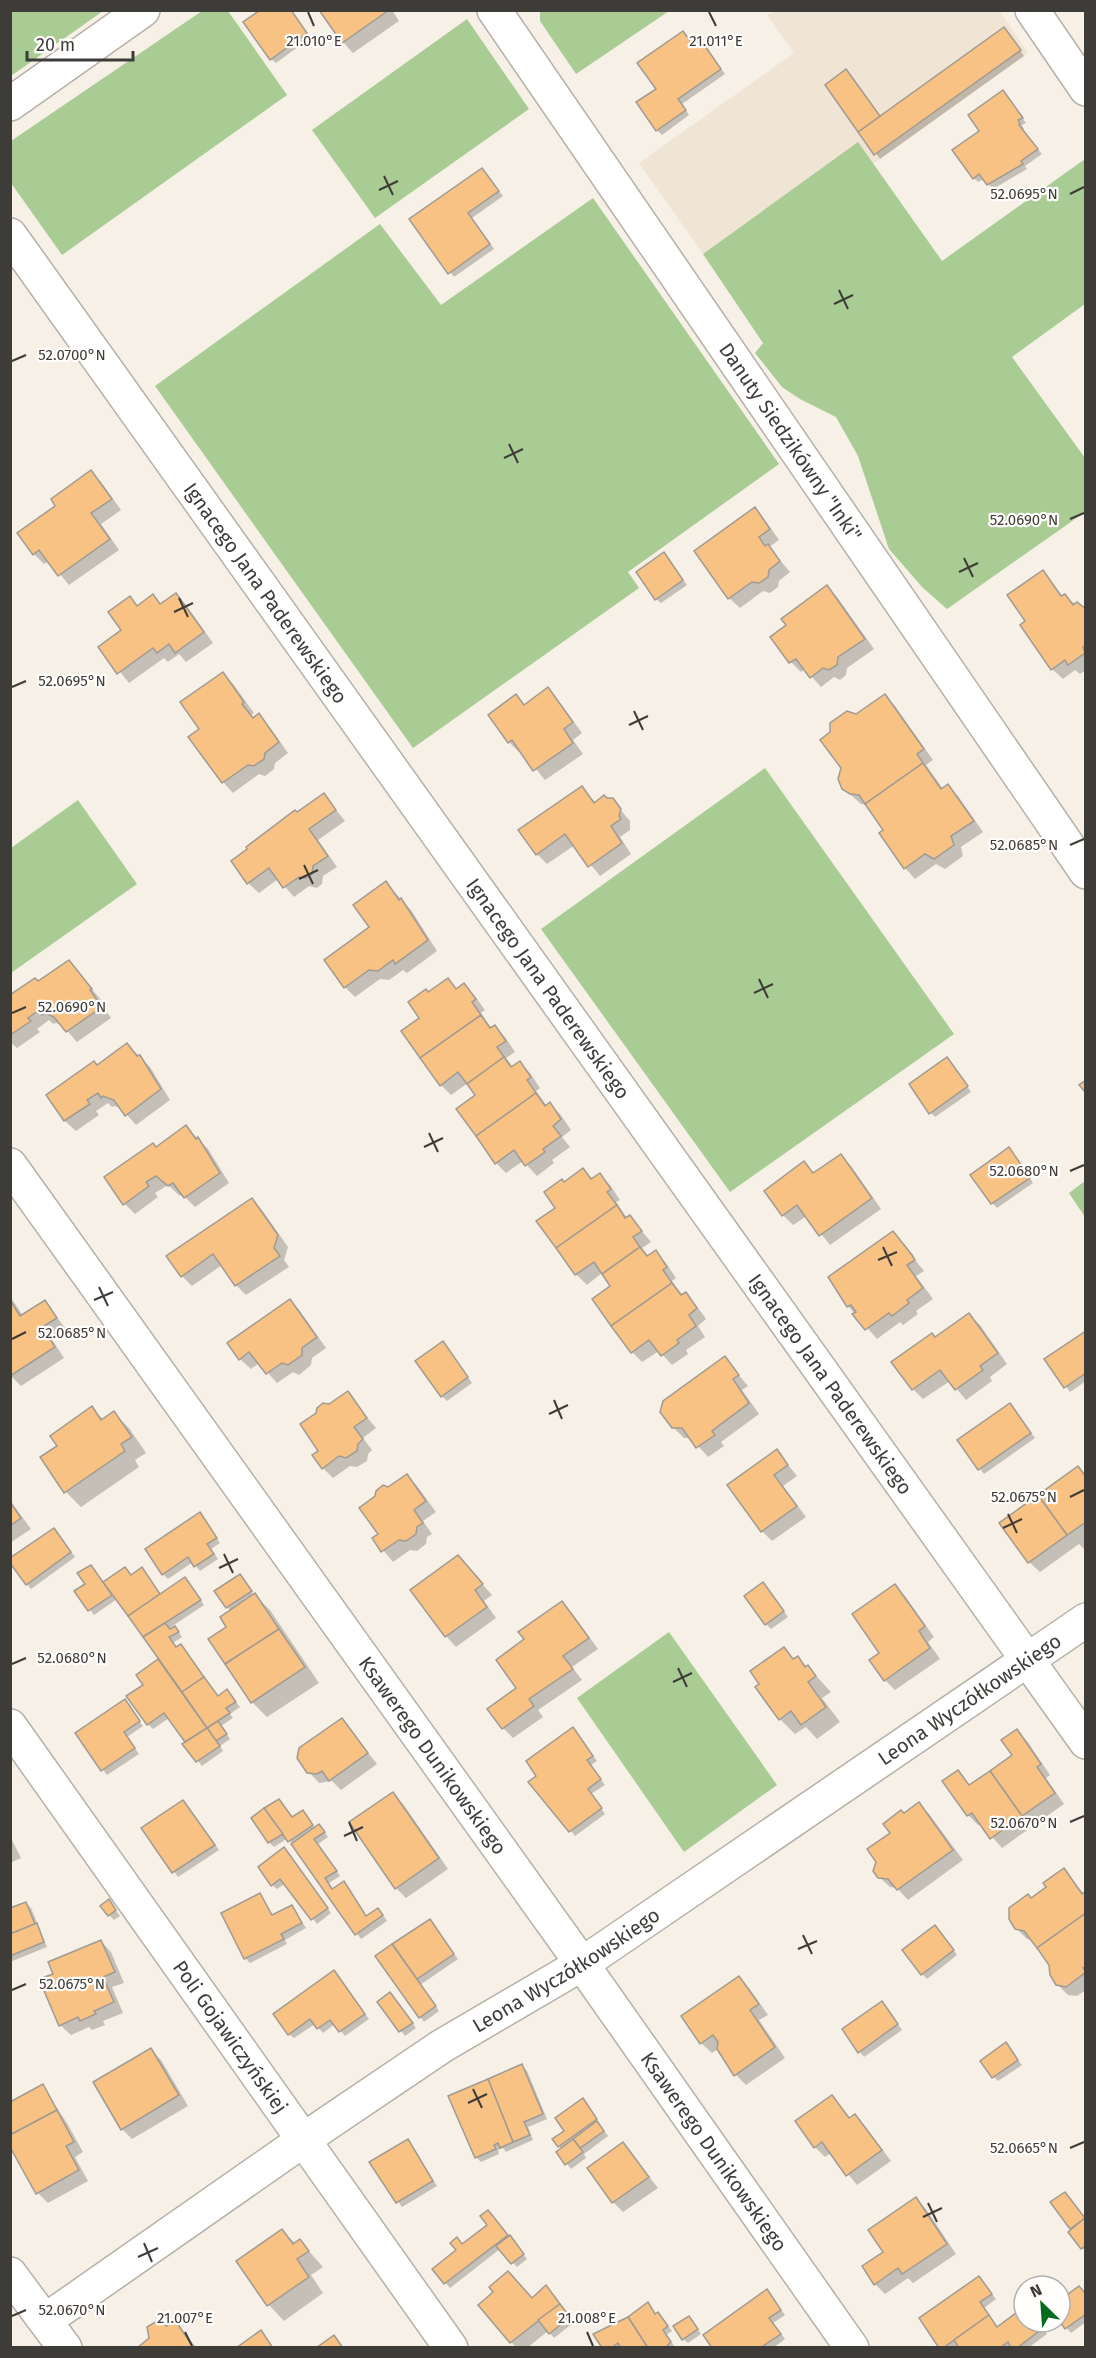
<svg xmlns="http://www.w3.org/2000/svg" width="1096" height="2358" font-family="'Fira Sans',sans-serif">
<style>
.built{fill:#f0e5d5}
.green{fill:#a9cb94}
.shadow{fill:#0003}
.building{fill:#f8c284;stroke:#a19a92;stroke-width:1.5}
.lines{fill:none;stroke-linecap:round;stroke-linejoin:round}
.minor-casing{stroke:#b6b1a7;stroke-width:36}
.minor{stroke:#fff;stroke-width:33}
.ticks{fill:none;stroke:#3e3c38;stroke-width:2}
.labels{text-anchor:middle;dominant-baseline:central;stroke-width:4.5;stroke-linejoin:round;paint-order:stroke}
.street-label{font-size:20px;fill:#3e3c38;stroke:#fffefc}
.ticks-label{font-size:15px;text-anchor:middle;fill:#3e3c38;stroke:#fffefc;stroke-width:4.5;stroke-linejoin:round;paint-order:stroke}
</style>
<rect width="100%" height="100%" fill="#f6f0e6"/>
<path class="built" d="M774,11H1000L1028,53L873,164L857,143L703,254L639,163L794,53L767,15Z"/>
<g class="green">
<path d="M11,10H103V11L11,76Z"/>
<path d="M202,11H228L287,95L62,255L11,183V141Z"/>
<path d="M540,11V10L669,11L576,74L540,21Z"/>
<path d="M467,19L529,109L375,218L312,130Z"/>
<path d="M858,142L942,261L1085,159V304L1012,357L1085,458V512L947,609L922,587L889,549L858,456L836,417L800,399L782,387L755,353L763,343L703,254Z"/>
<path d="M593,198L779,464L628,572L639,588L413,748L155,386L380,224L441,305Z"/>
<path d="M765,768L954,1034L730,1192L541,929Z"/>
<path d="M78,800L137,884L11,973V848Z"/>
<path d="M1085,1181V1217L1069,1193Z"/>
<path d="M669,1632L777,1785L684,1852L577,1698Z"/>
</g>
<g class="shadow">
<path d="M291,10L310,38L276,63L271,59Z"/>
<path d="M321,10H392L399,21L353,53L343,42Z"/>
<path d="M1009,34L1024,56L880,159L827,86L851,76L881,117Z"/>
<path d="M701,42L725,74L682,104L689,115L662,135L657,130L658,89L694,46Z"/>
<path d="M1008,97L1026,123L1022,125L1024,129L1022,130L1042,154L1025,166L1027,169L993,189L984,179L978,182L974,178L981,131Z"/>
<path d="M482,170L503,196L472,218L494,249L454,277L411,220Z"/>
<path d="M91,472L101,482L121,510L101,524L119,550L69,585L49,561L44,564L34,554L58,506Z"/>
<path d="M755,509L765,520L779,540L769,547L790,572L779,581L778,587L770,593L763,591L740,608L729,598Z"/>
<path d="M668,559L687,585L661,603L656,599Z"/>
<path d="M1043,572L1063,597L1065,596L1086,613V670L1080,674L1075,670L1063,679L1052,669L1027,622Z"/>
<path d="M827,587L837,597L874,649L847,668L846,675L840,680L834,677L821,687L805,669L801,672L791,662L788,626Z"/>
<path d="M176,595L186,605L213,643L186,662L179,654L168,662L164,658L129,683L100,647L123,630L130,598L138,607L153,596L162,605Z"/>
<path d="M223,674L233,684L254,713L251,715L254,718L259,715L269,726L288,753L275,763L274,769L265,776L259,774L233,793L223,782L190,737L201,729Z"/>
<path d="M548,689L558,700L582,733L573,740L583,754L545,780L521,751L519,752L509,742L516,696L525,705Z"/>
<path d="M885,696L895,706L933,760L926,765L943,789L948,786L958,796L983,832L961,847L963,856L945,869L936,864L915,879L905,868L881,833L885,830L867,805L861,804L843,788L857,716Z"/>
<path d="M582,788L596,803L612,800L630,821V830L620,837L631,854L600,876L575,845L547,864L537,854Z"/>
<path d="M324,795L345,821L318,840L337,867L323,876L322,884L317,888L309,886L294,897L278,879L259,893L248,883L297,814Z"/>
<path d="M386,883L411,910L437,951L407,973L403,970L389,980L380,979L355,997L345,987L372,927Z"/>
<path d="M69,962L101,1000L99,1001L111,1018L77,1042L62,1025L56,1023L53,1024L49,1020L37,1029L40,1032L17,1048L10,1042V997L38,983Z"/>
<path d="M448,980L457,990L464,985L474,995L485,1010L481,1013L492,1029L494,1027L505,1037L515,1052L506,1058L513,1067L520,1063L530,1073L540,1088L536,1091L547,1106L550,1104L560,1114L571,1130L562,1137L570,1147L552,1160L554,1163L537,1176L523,1161L506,1173L496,1163L477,1096L468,1083L451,1095L441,1085L421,1018L429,994Z"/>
<path d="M127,1044L150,1067L170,1100L136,1125L121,1108L114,1106L112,1107L108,1103L96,1111L99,1115L76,1131L65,1121L48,1095L97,1066Z"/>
<path d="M952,1064L971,1092L935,1117L931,1113Z"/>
<path d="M186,1127L208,1149L229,1183L195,1207L182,1194L180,1196L168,1185L155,1193L158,1197L135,1214L125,1204L156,1148Z"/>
<path d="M1014,1154L1033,1183L997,1208L992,1203Z"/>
<path d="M840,1156L851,1166L881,1209L830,1245L807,1216L793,1225L783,1215L804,1163L815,1174Z"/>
<path d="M583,1170L593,1179L600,1175L610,1185L620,1200L616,1202L627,1218L630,1217L651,1242L642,1248L649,1257L655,1252L666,1263L676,1278L672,1281L683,1296L685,1294L696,1305L706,1319L698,1326L705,1337L686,1350L688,1354L672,1365L659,1351L642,1362L632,1352L612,1286L603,1272L587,1285L576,1274L538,1222L557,1208L564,1183Z"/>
<path d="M252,1200L262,1210L288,1247L284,1260L289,1267L246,1295L236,1285L222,1265L192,1286L182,1276Z"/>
<path d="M893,1233L924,1271L916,1276L933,1299L916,1311L918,1314L903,1325L900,1322L877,1339L848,1306Z"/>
<path d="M10,1296L23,1316L45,1302L66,1329L51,1338L64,1358L21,1386L10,1375Z"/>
<path d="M290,1301L300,1311L326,1348L312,1358L311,1365L299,1375L293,1372L277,1383L259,1363L251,1369L240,1359Z"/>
<path d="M969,1315L980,1325L1007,1364L990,1377L992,1381L966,1400L950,1381L923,1399L913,1389L935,1338Z"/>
<path d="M1086,1332V1381L1070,1392L1046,1359Z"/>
<path d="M447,1348L472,1383L447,1401L442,1396Z"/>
<path d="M724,1358L748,1386L742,1390L759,1414L721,1442L724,1446L708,1457L691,1438H684L673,1427Z"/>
<path d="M347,1393L376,1428L363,1438L372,1450L368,1454L367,1461L357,1467L350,1466L333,1478L323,1468L317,1414Z"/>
<path d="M1010,1405L1035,1438L984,1474L980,1469Z"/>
<path d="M92,1408L104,1420L114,1413L129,1428L146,1453L135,1460L139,1467L81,1507L66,1492Z"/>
<path d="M777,1451L797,1476L783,1486L806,1517L772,1541L762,1531Z"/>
<path d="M1078,1468L1086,1476V1547L1084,1549L1079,1544L1040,1572L1029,1562L1001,1523Z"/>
<path d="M407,1476L417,1486L436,1512L423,1521L432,1534L427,1537L426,1544L417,1551L410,1550L393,1562L374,1539L380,1535L389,1489Z"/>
<path d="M10,1500L31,1529L10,1543Z"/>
<path d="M204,1519L220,1543L211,1549L218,1559L200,1571L193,1562L168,1579L163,1574Z"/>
<path d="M54,1530L75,1557L31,1589L27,1584Z"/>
<path d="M468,1568L492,1595L484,1601L496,1618L456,1647L446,1636Z"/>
<path d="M125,1569L132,1576L146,1574L161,1595L185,1579L204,1605L165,1631L175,1628L179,1633L182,1637L173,1643L218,1697L227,1691L240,1707L230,1714L233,1718L221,1726L230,1739L220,1746L223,1751L202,1766L184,1744L187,1743L169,1718L153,1729L148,1724L145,1685L138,1676L160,1659L117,1599L94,1615L77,1591L104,1584Z"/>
<path d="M240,1576L254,1595L270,1610L319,1683L267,1717L252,1702L229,1627L231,1611L227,1607Z"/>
<path d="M894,1586L905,1596L934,1637L928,1642L940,1659L895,1690L885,1680L881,1653Z"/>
<path d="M768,1589L788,1617L771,1629L766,1624Z"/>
<path d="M562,1603L572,1613L598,1649L572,1667L582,1680L538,1710L543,1717L513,1738L503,1728L518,1689L526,1640Z"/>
<path d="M784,1649L795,1660L797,1658L808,1667L831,1692L822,1698L840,1722L817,1739L806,1727L795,1734L780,1719Z"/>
<path d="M125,1701L143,1726L127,1737L139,1754L107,1775L77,1734Z"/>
<path d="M342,1720L377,1764L341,1790L332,1781L319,1783L309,1772Z"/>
<path d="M1017,1731L1027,1741L1050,1775L1046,1778L1064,1804L1002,1848L981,1824L978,1825L968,1815L958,1772L971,1786L1014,1756Z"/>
<path d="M578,1734L597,1761L591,1765L605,1785L591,1794L605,1814L575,1836L560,1817Z"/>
<path d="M393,1794L403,1804L448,1869L406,1898L396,1888Z"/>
<path d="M919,1804L929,1814L963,1860L908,1900L897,1888L890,1887L879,1877L892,1833L904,1815Z"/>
<path d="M188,1806L219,1850L178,1877L143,1828Z"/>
<path d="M307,1816L315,1829L324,1831L328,1837L318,1844L340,1876L329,1883L333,1890L344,1883L367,1917L383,1915L387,1921L361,1939L288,1838L274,1847L269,1842L293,1819Z"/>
<path d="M10,1836L21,1858L10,1863Z"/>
<path d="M289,1854L331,1913L317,1924L286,1883L277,1889L272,1885Z"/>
<path d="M1064,1870L1084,1894L1086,1893V1990L1077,1996L1068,1995L1057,1984L1050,1965L1033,1940L1027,1939L1016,1928L1032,1899L1048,1887Z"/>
<path d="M260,1895L273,1916L292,1907L306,1928L285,1940L287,1944L250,1963L245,1958Z"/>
<path d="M109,1901L120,1916L114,1920L109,1915Z"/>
<path d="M26,1903L31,1908L47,1947L10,1962V1910Z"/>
<path d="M429,1921L458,1959L420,1985L439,2011L424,2022L377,1956Z"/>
<path d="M940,1932L957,1955L927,1979L922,1974Z"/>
<path d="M101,1941L111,1952L124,1983L112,1987L123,2013L103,2021L105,2025L92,2030L89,2027L71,2035L60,2025L55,1975Z"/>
<path d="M334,1972L369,2019L345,2036L335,2024L323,2033L315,2024L294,2038L289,2034Z"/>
<path d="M739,1978L749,1988L768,2015L759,2020L785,2058L746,2085L736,2075L718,2049L712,2053L701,2043Z"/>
<path d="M395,1999L416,2028L405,2036L379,2002Z"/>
<path d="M886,2008L902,2030L864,2057L844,2030Z"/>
<path d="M1006,2044L1022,2065L998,2081L994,2077Z"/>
<path d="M151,2050L161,2060L188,2106L132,2139L122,2129Z"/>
<path d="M522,2066L527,2071L547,2119L528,2127L533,2140L506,2152L503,2148L498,2150L499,2154L481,2162L476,2157Z"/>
<path d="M42,2086L67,2123L83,2152L75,2157L88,2181L48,2203L38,2193Z"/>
<path d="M832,2097L851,2119L855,2116L865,2126L891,2161L857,2185L831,2153L825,2157L815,2147Z"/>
<path d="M583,2100L608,2136L584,2154L586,2158L571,2169L558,2152L562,2149L559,2146Z"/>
<path d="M408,2141L437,2186L402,2207L371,2162Z"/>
<path d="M623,2144L658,2188L623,2212L613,2202Z"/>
<path d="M1070,2198L1086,2219V2252L1070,2232L1072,2229L1052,2202Z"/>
<path d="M916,2199L926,2209L956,2254L913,2283L908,2278L885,2294L875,2284L885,2252Z"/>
<path d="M493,2217L527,2259L517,2267L500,2249L450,2288L434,2269L489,2225Z"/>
<path d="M282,2231L296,2244L300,2241L323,2267L311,2275L323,2293L284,2321L269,2305L239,2262Z"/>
<path d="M984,2283L996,2299L984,2308L998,2328L1024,2309V2322H1039L1047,2334L1028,2348H961L959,2345L954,2348H940Z"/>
<path d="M546,2287L556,2297L573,2323L554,2338L548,2331L527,2348H517L511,2342L533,2300Z"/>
<path d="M1086,2295V2322L1071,2333L1060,2320V2302Z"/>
<path d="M771,2296L785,2315L773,2323L785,2339L773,2348H714Z"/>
<path d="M647,2304L656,2315L658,2314L663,2318L672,2331L666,2335L675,2347L604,2348Z"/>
<path d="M175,2322L197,2348H139L167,2328Z"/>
<path d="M693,2322L701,2334L688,2343L683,2339Z"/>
</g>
<g class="building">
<path d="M260,10H291L307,33L270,60L243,22Z"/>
<path d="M319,10H389L342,43Z"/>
<path d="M1004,27L1021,50L874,155L858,132Z"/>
<path d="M683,31L693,45L701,40L721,69L678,99L686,110L656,131L636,102L656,89L637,63Z"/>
<path d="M846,69L880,116L858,132L825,85Z"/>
<path d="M1003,90L1023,118L1018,120L1020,124L1019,125L1038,149L1021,161L1023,164L987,185L979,174L973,179L952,150L979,131L968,115Z"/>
<path d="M482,168L499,191L468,213L490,244L448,274L409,219Z"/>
<path d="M91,470L112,499L91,513L110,539L58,576L39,550L33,555L17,533L55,506L51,499Z"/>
<path d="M755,507L770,529L759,537L765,546L768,544L780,561L769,570L768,577L759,583L752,582L728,599L694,551Z"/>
<path d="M664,552L683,580L655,600L636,572Z"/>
<path d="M1043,570L1061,596L1065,594L1073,605L1077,602L1086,609V645L1083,647L1085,653L1068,665L1065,660L1051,670L1020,625L1025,621L1007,595Z"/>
<path d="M827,585L865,639L838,657L837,665L829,670L823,668L810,678L796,659L789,663L770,637L786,625L781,619Z"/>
<path d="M176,593L204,632L175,653L169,644L157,653L153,648L117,674L98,647L121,630L108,612L130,596L137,606L153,594L160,604Z"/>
<path d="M223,672L244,702L242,704L253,718L259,713L279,742L265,753L264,759L254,766L248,765L222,783L188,737L199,729L180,702Z"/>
<path d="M548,687L573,722L564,729L573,743L533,771L512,740L508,743L488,715L516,694L524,705Z"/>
<path d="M885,694L924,749L917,754L923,763L865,804L859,795L850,794L842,789L838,779L841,768L820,740L830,732V723L847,711L856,714Z"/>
<path d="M923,763L941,789L948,784L974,821L951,836L954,845L934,859L925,854L904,869L879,833L883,830L865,804Z"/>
<path d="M582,786L594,803L604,795L607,798H613L621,809L619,816L621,819L611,826L622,843L588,867L565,834L536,855L518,830Z"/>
<path d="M324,793L336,810L309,829L328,856L313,866L312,874L306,878L299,877L283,888L269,868L247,884L231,861L247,849L246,847L295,810L297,812Z"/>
<path d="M386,881L399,900L401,898L428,940L395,964L393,960L378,971L369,970L344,988L324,960L369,927L353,905Z"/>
<path d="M69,960L92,989L90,990L102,1007L66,1032L54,1017L45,1013L42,1015L39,1010L28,1018L31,1021L10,1035V995L35,978L38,981Z"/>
<path d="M448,978L456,989L464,983L476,999L472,1002L481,1015L420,1058L401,1031L419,1018L408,1002L426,989L428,992Z"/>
<path d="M481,1015L490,1028L495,1025L506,1041L497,1047L504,1057L467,1084L458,1072L440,1086L420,1058Z"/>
<path d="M127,1043L137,1056L140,1055L161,1089L125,1116L114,1100L103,1096L101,1098L98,1093L87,1100L90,1104L64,1121L46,1095L94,1061L97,1065Z"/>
<path d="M504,1057L511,1067L520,1061L531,1077L527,1080L536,1093L476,1136L456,1109L475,1095L467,1084Z"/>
<path d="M947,1057L968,1086L929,1114L909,1084Z"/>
<path d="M1086,1080V1093L1079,1085Z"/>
<path d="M536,1093L545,1106L550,1102L561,1119L553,1126L561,1136L543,1149L545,1152L525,1166L514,1150L495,1164L476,1136Z"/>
<path d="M186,1125L196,1139L198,1137L220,1173L184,1198L173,1183L168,1186L156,1176L146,1182L149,1186L123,1205L104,1177L153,1143L156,1147Z"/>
<path d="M1009,1147L1030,1178L991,1204L970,1175Z"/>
<path d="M841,1154L872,1198L819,1236L797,1205L782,1216L764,1191L804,1161L813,1173Z"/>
<path d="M583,1168L591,1179L600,1173L611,1189L607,1192L617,1205L556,1248L536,1221L555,1208L544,1192L562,1179L564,1182Z"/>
<path d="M252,1198L278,1235L274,1248L280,1256L235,1286L213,1254L181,1277L166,1256Z"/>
<path d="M617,1205L625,1218L630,1215L642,1231L633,1237L640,1247L602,1274L594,1262L575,1275L556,1248Z"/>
<path d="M893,1231L912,1255L915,1260L907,1265L923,1288L907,1300L909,1303L892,1316L889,1313L865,1330L852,1314L856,1312L851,1305L847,1307L828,1277Z"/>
<path d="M640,1247L647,1256L656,1250L667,1267L663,1270L672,1283L611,1326L592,1299L610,1286L602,1274Z"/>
<path d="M672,1283L681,1295L686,1292L697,1308L689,1315L696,1326L677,1340L679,1343L661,1356L649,1340L631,1353L611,1326Z"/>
<path d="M290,1299L317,1337L302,1348V1355L288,1365L282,1363L266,1374L249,1352L239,1360L227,1343Z"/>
<path d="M10,1300L20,1316L45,1300L57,1318L42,1327L55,1347L10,1376Z"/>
<path d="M969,1313L998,1353L980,1366L983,1370L955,1390L940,1370L912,1390L891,1362L932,1333L935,1337Z"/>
<path d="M1086,1331V1373L1064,1388L1044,1359Z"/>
<path d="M443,1341L468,1377L441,1397L415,1361Z"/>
<path d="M725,1356L739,1375L733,1379L749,1403L712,1431L715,1435L696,1448L682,1428H672L660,1412L663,1401Z"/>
<path d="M348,1391L367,1418L354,1427L363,1439L358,1444L357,1451L346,1458L339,1456L322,1469L312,1455L318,1451L300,1424L316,1413L317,1408L323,1403L329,1404Z"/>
<path d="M1010,1403L1031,1433L978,1470L957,1440Z"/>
<path d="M92,1406L101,1420L114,1411L132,1437L121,1444L125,1451L64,1493L40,1457L57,1446L50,1436Z"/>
<path d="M777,1449L788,1465L774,1475L797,1506L761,1532L727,1485Z"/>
<path d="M1078,1466L1086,1477V1522L1067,1535L1038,1495Z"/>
<path d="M407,1474L426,1501L414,1510L423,1523L417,1527L416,1534L406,1541L399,1540L381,1552L372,1538L378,1534L359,1508L375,1496L376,1491L383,1485L388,1487Z"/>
<path d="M1038,1495L1067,1535L1028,1563L999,1523Z"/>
<path d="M10,1502L21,1518L10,1526Z"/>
<path d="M200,1512L217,1538L207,1544L214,1554L194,1567L188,1557L162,1575L145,1549Z"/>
<path d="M54,1528L71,1552L26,1585L10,1563V1558Z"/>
<path d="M458,1555L483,1584L475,1590L487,1607L445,1637L410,1590Z"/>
<path d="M91,1565L112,1595L88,1611L74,1591L85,1584L77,1573Z"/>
<path d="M125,1567L131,1575L142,1567L160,1594L128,1616L103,1582Z"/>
<path d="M240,1574L252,1591L226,1608L214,1591Z"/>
<path d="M185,1577L201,1600L143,1637L128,1616Z"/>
<path d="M763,1582L784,1611L765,1625L744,1596Z"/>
<path d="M895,1584L925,1626L919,1631L930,1648L884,1681L869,1660L879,1653L852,1614Z"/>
<path d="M255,1593L279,1629L225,1664L208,1639L226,1627L220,1617Z"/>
<path d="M562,1601L589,1638L563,1656L573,1669L529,1699L534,1706L502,1729L487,1709L516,1688L496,1660L524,1639L518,1632Z"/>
<path d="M165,1623L170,1629L175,1626L179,1632L169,1637L176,1647L181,1644L204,1677L182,1692L143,1637Z"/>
<path d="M279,1629L305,1667L251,1703L225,1664Z"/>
<path d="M784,1647L793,1659L798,1656L805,1667L808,1665L816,1676L808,1682L826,1707L801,1725L791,1711L779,1720L755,1687L759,1684L750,1671Z"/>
<path d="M158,1659L207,1728L185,1742L164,1713L147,1725L126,1696L143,1685L136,1675Z"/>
<path d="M204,1677L218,1696L227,1689L236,1702L226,1708L230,1713L207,1728L182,1692Z"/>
<path d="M125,1699L140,1721L124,1732L135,1748L101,1771L75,1733Z"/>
<path d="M342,1718L368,1753L329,1781L322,1771L317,1774L307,1773L297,1758L299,1748Z"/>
<path d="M218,1721L227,1734L216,1741L207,1728Z"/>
<path d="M573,1727L593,1756L587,1760L601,1779L588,1789L602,1808L569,1832L528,1782L536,1776L526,1761Z"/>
<path d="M207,1728L220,1746L196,1762L182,1744Z"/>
<path d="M1017,1729L1041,1764L1037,1767L1055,1793L1022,1816L990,1771L1012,1755L1001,1740Z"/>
<path d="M958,1770L969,1785L990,1771L1022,1816L990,1839L972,1813L967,1816L942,1781Z"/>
<path d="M393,1792L439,1858L395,1889L349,1822Z"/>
<path d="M279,1799L292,1817L303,1810L313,1825L288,1842L264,1808Z"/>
<path d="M183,1800L215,1845L172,1873L141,1828Z"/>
<path d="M919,1802L953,1850L897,1890L888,1879L878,1878L873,1871L876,1862L867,1849L890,1833L883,1824L901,1810L904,1813Z"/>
<path d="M264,1808L283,1834L268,1843L251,1818Z"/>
<path d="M319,1824L325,1832L314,1839L337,1871L325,1878L332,1889L344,1881L366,1916L378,1908L383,1915L355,1935L291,1844Z"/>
<path d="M284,1847L328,1908L311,1920L280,1879L271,1886L258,1867Z"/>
<path d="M1064,1868L1082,1894L1086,1891V1913L1037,1948L1024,1931L1015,1929L1009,1919V1908L1028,1894L1031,1898L1046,1887L1043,1883Z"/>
<path d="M260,1893L272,1915L292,1905L302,1923L281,1934L284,1939L244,1959L221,1913Z"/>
<path d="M109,1899L116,1910L108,1916L100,1906Z"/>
<path d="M26,1902L35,1924L10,1934V1908Z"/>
<path d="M1086,1913V1966L1083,1968L1086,1972L1066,1987L1056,1985L1050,1975L1049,1965L1037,1948Z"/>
<path d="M430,1919L454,1954L417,1979L392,1944Z"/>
<path d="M37,1923L44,1942L10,1956V1934Z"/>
<path d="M935,1925L954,1950L921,1975L902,1950Z"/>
<path d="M101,1940L115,1972L103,1977L114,2002L94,2011L96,2014L80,2021L78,2017L59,2026L39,1979L53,1974L48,1962Z"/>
<path d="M392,1944L436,2006L419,2018L375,1956Z"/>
<path d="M334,1970L365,2014L339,2032L330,2020L317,2029L310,2019L288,2035L273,2014Z"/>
<path d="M739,1976L759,2004L750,2010L775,2047L734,2076L717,2049L718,2042L713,2035L700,2044L681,2016Z"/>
<path d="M390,1992L413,2023L399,2032L377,2002Z"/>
<path d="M882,2001L898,2024L858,2053L842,2029Z"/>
<path d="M1006,2042L1018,2060L992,2078L980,2061Z"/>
<path d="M151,2048L179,2095L121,2130L93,2082Z"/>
<path d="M522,2064L543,2114L524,2122L530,2135L513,2142L488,2079Z"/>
<path d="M488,2079L513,2142L500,2148L498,2143L494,2145L496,2149L475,2158L448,2096Z"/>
<path d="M43,2084L57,2110L10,2135V2102Z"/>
<path d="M832,2095L849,2118L855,2114L882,2150L846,2176L822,2142L814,2148L795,2121Z"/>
<path d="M583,2098L597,2119L558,2147L552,2139L564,2131L555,2118Z"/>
<path d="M57,2110L74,2142L66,2146L79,2170L36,2194L10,2147V2135Z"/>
<path d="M597,2121L604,2131L580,2148L573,2139Z"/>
<path d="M408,2139L433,2181L396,2203L369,2162Z"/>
<path d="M573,2139L583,2152L565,2165L556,2152Z"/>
<path d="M623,2142L649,2177L612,2203L587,2168Z"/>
<path d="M1065,2192L1085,2218L1070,2229L1050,2202Z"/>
<path d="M916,2197L947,2244L902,2274L898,2268L874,2285L862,2266L883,2252L868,2230Z"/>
<path d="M488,2210L508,2235L444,2284L432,2269L456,2250L450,2243L457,2237L462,2244L487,2225L480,2216Z"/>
<path d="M1085,2218L1086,2246L1081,2249L1068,2232Z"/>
<path d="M282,2229L293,2244L300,2239L309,2251L297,2259L309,2277L267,2306L236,2261Z"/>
<path d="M510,2235L524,2254L511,2264L496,2246Z"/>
<path d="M508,2271L532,2298L546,2285L560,2304L510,2343L478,2305L493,2292L489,2287Z"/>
<path d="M979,2276L992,2294L980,2302L989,2315L943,2348H939L919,2318Z"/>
<path d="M1079,2286L1086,2294V2314L1065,2329L1060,2322V2300Z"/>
<path d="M767,2289L781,2310L769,2318L781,2334L763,2346L764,2348H712L703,2335Z"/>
<path d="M648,2302L655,2314L658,2312L668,2326L663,2330L671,2342L665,2348H648L628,2317Z"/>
<path d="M560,2304L570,2317L549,2334L538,2320Z"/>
<path d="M1024,2307V2322H1039L1043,2328L1017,2348H1011L1008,2342L1000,2348H959L954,2340L989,2315L997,2327Z"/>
<path d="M689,2316L698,2329L682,2340L673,2326Z"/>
<path d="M628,2317L648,2348H621L618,2343L611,2348H602L593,2334Z"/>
<path d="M175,2320L194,2348H137L149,2338L147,2327L157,2321L167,2326Z"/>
<path d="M261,2330L273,2348H236Z"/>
<path d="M334,2335L343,2348H316Z"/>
</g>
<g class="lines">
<g class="minor-casing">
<g id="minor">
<path id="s1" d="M494,10L1086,872"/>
<path d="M1032,10L1086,89"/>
<path d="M10,104L143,10"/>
<path id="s2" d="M10,235L1086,1742"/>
<path id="s3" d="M10,1165L582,1964L852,2348"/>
<path id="s4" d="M10,1726L451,2348"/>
<path d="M10,2274L65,2348"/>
<path id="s5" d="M46,2320L325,2125L442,2046L582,1964L1086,1620"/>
</g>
</g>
<use href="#minor" class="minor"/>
</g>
<path class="ticks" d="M308,12L314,26M709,12L716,26M384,176L393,195M379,190L398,181M1070,194L1084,187M839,290L848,309M834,304L853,295M12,361L26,355M509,444L518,463M504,458L523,449M1070,519L1084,513M964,558L973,577M959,572L978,563M179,598L188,617M174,612L193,603M12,687L26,681M634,711L643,730M629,725L648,716M1070,845L1084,839M304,865L313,884M299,879L318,870M759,979L768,998M754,993L773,984M12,1013L26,1007M429,1133L438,1152M424,1147L443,1138M1070,1171L1084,1165M883,1247L892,1266M878,1260L897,1252M99,1287L108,1306M94,1300L113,1292M12,1339L26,1332M554,1400L562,1419M549,1414L568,1405M1070,1497L1084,1490M1008,1514L1017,1533M1003,1528L1022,1519M224,1554L233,1573M219,1568L238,1559M12,1664L26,1658M678,1668L687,1687M673,1682L692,1673M349,1822L357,1841M1070,1822L1084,1816M344,1836L363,1827M803,1935L812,1954M798,1949L817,1941M12,1990L26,1984M473,2089L482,2108M468,2103L487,2094M1070,2148L1084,2142M928,2203L937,2222M923,2217L942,2208M144,2243L152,2262M138,2257L158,2248M12,2316L26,2310M185,2332L192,2346M587,2332L593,2346"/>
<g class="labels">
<g class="street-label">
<text stroke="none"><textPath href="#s1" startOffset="524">Danuty Siedzikówny "Inki"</textPath></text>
<text stroke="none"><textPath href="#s2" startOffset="440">Ignacego Jana Paderewskiego</textPath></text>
<text stroke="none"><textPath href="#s2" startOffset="926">Ignacego Jana Paderewskiego</textPath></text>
<text stroke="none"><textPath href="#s2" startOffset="1412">Ignacego Jana Paderewskiego</textPath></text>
<text stroke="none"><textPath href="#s5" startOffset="1113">Leona Wyczółkowskiego</textPath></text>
<text stroke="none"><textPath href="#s3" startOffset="726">Ksawerego Dunikowskiego</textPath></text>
<text stroke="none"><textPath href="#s5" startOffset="627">Leona Wyczółkowskiego</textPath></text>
<text stroke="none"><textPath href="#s4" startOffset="381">Poli Gojawiczyńskiej</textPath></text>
<text stroke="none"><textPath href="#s3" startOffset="1212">Ksawerego Dunikowskiego</textPath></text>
</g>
</g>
<g class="ticks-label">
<text x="314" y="46">21.010°E</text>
<text x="716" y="46">21.011°E</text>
<text x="1024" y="199">52.0695°N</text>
<text x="72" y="360">52.0700°N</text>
<text x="1024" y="525">52.0690°N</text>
<text x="72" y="686">52.0695°N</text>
<text x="1024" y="850">52.0685°N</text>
<text x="72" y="1012">52.0690°N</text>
<text x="1024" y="1176">52.0680°N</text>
<text x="72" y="1338">52.0685°N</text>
<text x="1024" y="1502">52.0675°N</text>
<text x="72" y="1663">52.0680°N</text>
<text x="1024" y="1828">52.0670°N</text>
<text x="72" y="1989">52.0675°N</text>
<text x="1024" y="2153">52.0665°N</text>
<text x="72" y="2315">52.0670°N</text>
<text x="185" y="2323">21.007°E</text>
<text x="587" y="2323">21.008°E</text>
</g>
<rect width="1096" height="2358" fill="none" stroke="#3e3c38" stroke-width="24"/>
<g transform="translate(1042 2304) rotate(335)"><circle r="28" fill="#fffefc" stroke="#b2b0ae" stroke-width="1.5"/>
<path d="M0-4.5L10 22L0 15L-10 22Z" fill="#006c1c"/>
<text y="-9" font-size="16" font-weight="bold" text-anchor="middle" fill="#3e3c38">N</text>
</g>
<path d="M27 51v9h106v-9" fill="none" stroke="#3e3c38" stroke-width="3"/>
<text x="36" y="51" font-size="18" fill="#3e3c38" stroke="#fffefc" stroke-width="4.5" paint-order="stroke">20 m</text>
</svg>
